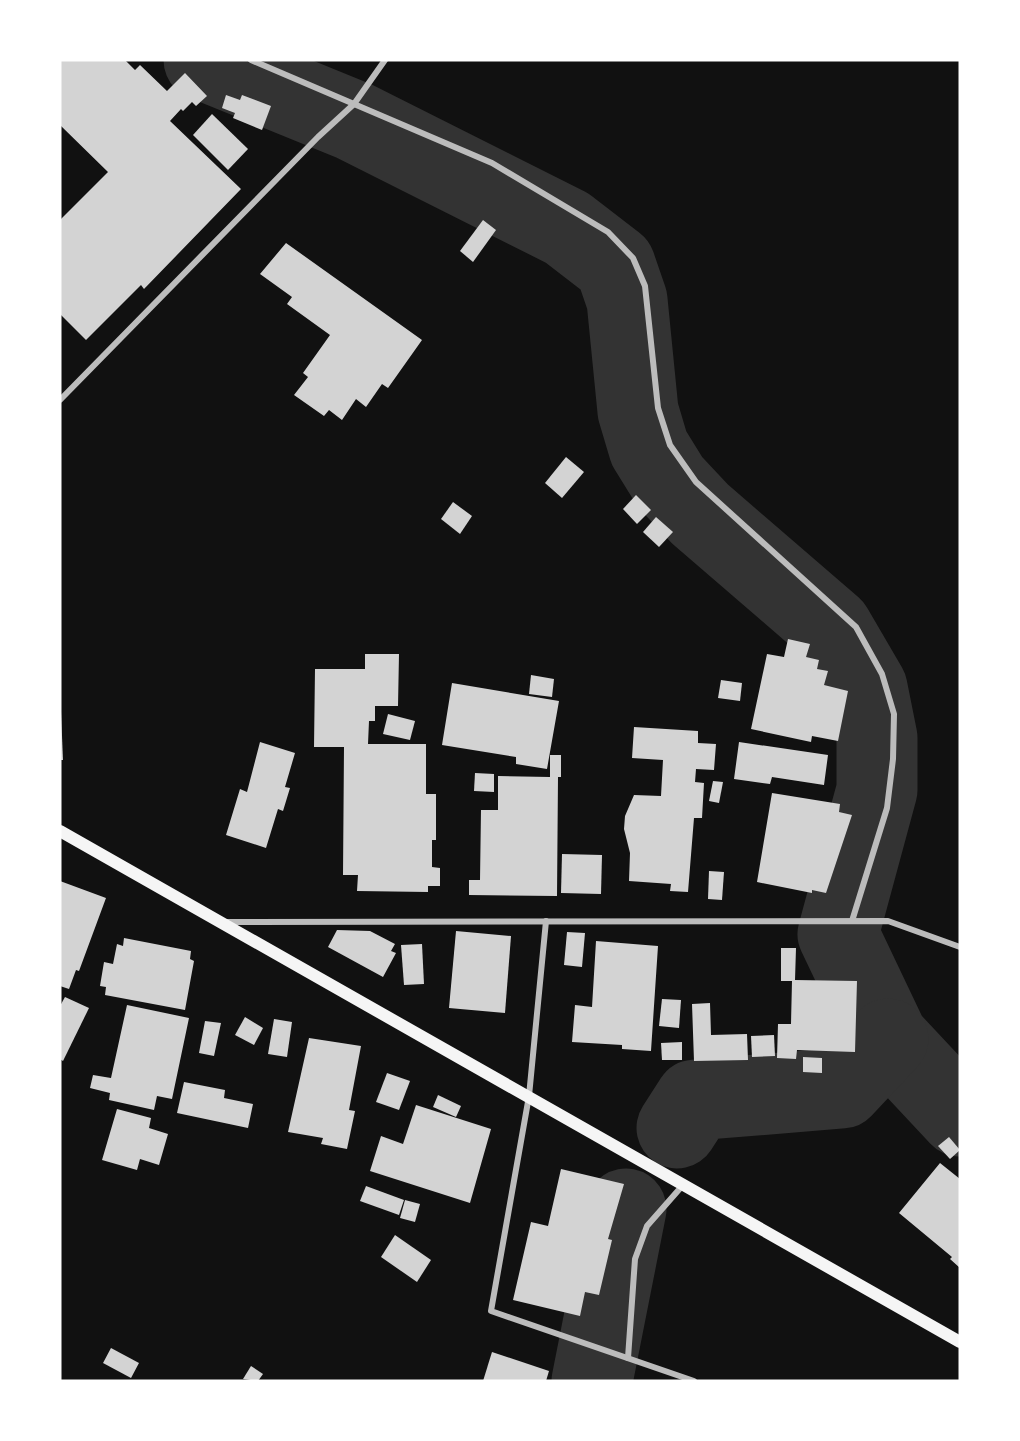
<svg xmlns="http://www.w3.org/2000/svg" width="1020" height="1441" font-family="Overpass,sans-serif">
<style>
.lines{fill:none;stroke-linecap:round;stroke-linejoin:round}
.river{stroke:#333;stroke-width:81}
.building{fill:#d3d3d3}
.minor{stroke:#bcbcbc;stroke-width:6}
.secondary{stroke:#f5f5f5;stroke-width:12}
</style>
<rect width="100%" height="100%" fill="#111"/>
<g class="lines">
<g class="river">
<path d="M204,60L354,121L567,228L615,265L627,300L638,411L649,448L670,482L700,514L832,628L867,688L877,738V790L838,934L888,1039L960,1116"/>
<path d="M677,1128L695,1100L842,1088L888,1039"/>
<path d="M592,1381L626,1209"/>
</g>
</g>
<g class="building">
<path d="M60,60H125L135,70L140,65L167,91L185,73L207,96L196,106L192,102L183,111L181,109L170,121L241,189L144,289L141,285L86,340L60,314V220L108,172L60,125Z"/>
<path d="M226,95L240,100L242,95L271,106L262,130L233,118L235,113L222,108Z"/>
<path d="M212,114L248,149L228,170L193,135Z"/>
<path d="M483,220L496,230L473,262L460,251Z"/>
<path d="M286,243L422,340L388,388L382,384L366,407L356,399L342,420L329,410L324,416L294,395L308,377L303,373L330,335L287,304L292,297L260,274Z"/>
<path d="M566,457L584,472L562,498L545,483Z"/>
<path d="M636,495L651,510L637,524L623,509Z"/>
<path d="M453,502L472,516L460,534L441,519Z"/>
<path d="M656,517L673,532L659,547L643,532Z"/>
<path d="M788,639L810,644L806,657L819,660L817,669L828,671L824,685L848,691L838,741L812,736L811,742L751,729L767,654L784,657Z"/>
<path d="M365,654H399L398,706H375V721H369L368,744H426V794H436V840H432V867L440,868V886H428V892L357,891L358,875H343L344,747H314L315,669H365Z"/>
<path d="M531,675L554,679L552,697L529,694Z"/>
<path d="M721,680L742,683L740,701L718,698Z"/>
<path d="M452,683L559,701L547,769L516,764V757L442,745Z"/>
<path d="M60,688L63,760H60Z"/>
<path d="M388,714L415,721L410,740L383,734Z"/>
<path d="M634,727L698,731V743L716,744L714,770L696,769L695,782L704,783L702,818H694L688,892L670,891L671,884L629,881L630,853L624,829L625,816L634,795L661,796L663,760L632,758Z"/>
<path d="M260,742L295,753L285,787L290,788L283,811L278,809L266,848L226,835L240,789L247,792Z"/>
<path d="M739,742L828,755L824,785L772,777L770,784L734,779Z"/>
<path d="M550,755H561V777H558L557,896L469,895V880H480L481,810H498V776L550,777Z"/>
<path d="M475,773L494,774V792L474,791Z"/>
<path d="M713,781L723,782L719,803L709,801Z"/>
<path d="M772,793L840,804L839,812L852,815L826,893L812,890V893L757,882Z"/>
<path d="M562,854L602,855L601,894L561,893Z"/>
<path d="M709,871L724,872L722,900L708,899Z"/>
<path d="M60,881L106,898L79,971L76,970L69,989L60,986Z"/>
<path d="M337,930L370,931L395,944L391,951L396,953L383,977L328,947Z"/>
<path d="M456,931L511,936L505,1013L449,1008Z"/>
<path d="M567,932L585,933L582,967L564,965Z"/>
<path d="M124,938L191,951L190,959L194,961L185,1010L105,995L106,987L100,986L104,962L113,964L117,944L123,946Z"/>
<path d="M596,941L658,946L651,1051L622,1049V1045L572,1042L575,1005L592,1007Z"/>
<path d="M422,944L424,984L404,985L401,945Z"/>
<path d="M781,948H796L795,980L857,981L855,1052L797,1050L796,1059L777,1058L778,1024H791L792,981H781Z"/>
<path d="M65,997L89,1008L63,1061L60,1059V1006Z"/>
<path d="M662,999L681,1000L679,1028L659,1026Z"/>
<path d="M710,1003L711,1035L747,1034L748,1060L694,1061L692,1004Z"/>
<path d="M127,1005L189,1018L172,1099L157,1096L154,1110L109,1100L110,1093L90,1088L93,1075L111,1078Z"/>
<path d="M245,1017L263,1028L254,1045L235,1035Z"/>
<path d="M274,1019L292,1022L287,1057L268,1054Z"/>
<path d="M205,1021L221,1023L214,1056L199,1053Z"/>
<path d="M774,1035L775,1056L752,1057L751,1036Z"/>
<path d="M309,1038L361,1046L349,1110L355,1111L347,1149L321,1144L323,1138L288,1132Z"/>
<path d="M682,1042V1060H662L661,1043Z"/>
<path d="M803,1057L822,1058V1073L803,1072Z"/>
<path d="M387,1073L410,1081L399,1110L376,1102Z"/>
<path d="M184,1082L225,1090L224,1098L253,1104L248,1128L177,1113Z"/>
<path d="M438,1095L461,1106L456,1117L433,1107Z"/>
<path d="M416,1105L491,1129L470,1203L370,1171L381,1136L403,1144Z"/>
<path d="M117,1109L151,1118L149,1128L168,1134L159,1165L140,1159L137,1170L102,1160Z"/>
<path d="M949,1137L960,1150L950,1159L938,1146Z"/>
<path d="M940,1163L960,1179V1268L950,1259L952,1257L899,1213Z"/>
<path d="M561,1169L624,1184L608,1239L612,1240L599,1295L585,1292L580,1316L513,1300L531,1222L548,1226Z"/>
<path d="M366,1186L404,1200L399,1215L360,1201Z"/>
<path d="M405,1200L420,1204L415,1222L400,1218Z"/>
<path d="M395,1235L431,1260L417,1282L381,1257Z"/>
<path d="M111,1348L139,1363L131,1378L103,1363Z"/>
<path d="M492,1352L549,1371L546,1381H483Z"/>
<path d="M251,1366L263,1374L258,1381L243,1379Z"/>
</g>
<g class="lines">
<g class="minor">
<path d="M251,60L492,163L608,232L633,258L645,286L658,408L670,445L696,482L856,627L882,674L894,714L893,759L887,808L852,921"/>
<path d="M60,400L318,137L354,104L385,60"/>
<path d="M546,921L529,1096L491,1311L694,1381"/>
<path d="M224,922L888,921L960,947"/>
<path d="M628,1358L635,1259L647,1226L683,1185"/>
</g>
<path class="secondary" d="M60,831L960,1342"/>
</g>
<rect width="1020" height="1441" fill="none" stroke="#ffffff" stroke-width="123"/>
</svg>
